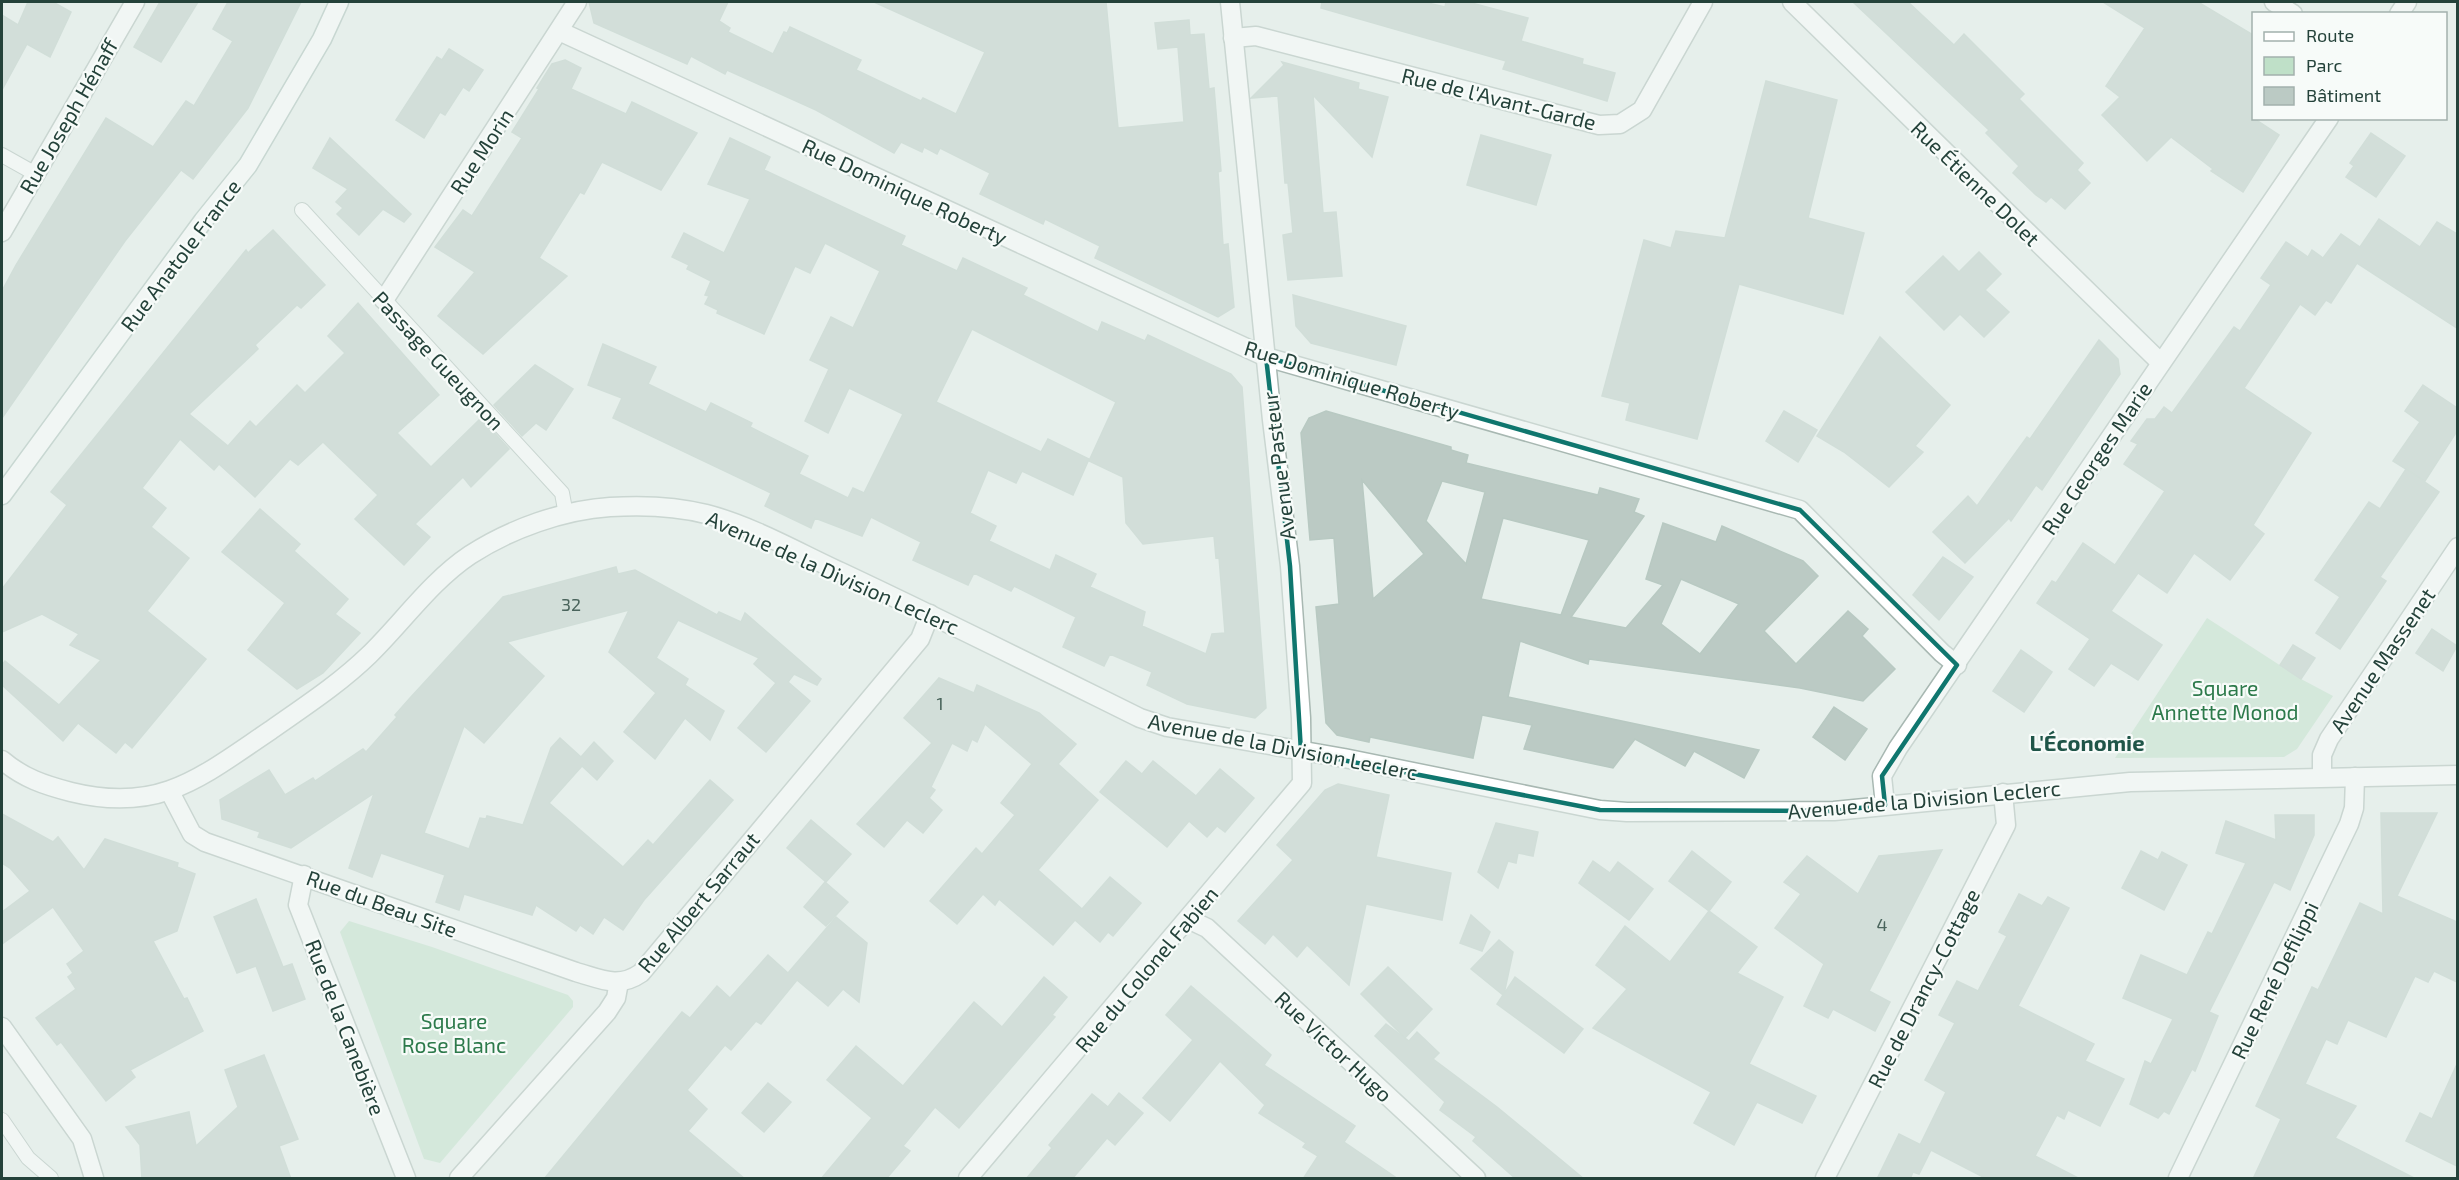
<svg xmlns="http://www.w3.org/2000/svg" width="2459" height="1180" font-family="'Exo 2',sans-serif">
<style>
.green{fill:#bfe0c8}
.building{fill:#bbcac4;stroke:#b8c9c2;stroke-width:1.5;fill-rule:evenodd}
.lines{fill:none;stroke-linecap:round;stroke-linejoin:round}
.service-casing{stroke:#a8b8b2;stroke-width:16}
.minor-casing{stroke:#a8b8b2;stroke-width:21}
.tertiary-casing{stroke:#a8b8b2;stroke-width:21}
.secondary-casing{stroke:#a4bbb3;stroke-width:21}
.service{stroke:#fff;stroke-width:14}
.minor{stroke:#fff;stroke-width:18}
.tertiary{stroke:#fff;stroke-width:18}
.secondary{stroke:#fff;stroke-width:18}
.marked{fill:none;stroke:#0f766e;stroke-width:4.5;stroke-linejoin:round}
.labels{text-anchor:middle;dominant-baseline:central;stroke-width:4.5;stroke-linejoin:round;paint-order:stroke}
.number-label{font-size:18px;fill:#4a645c}
.street-label{font-size:21px;fill:#24423a;stroke:#f7fbf9}
.park-label{font-size:21px;fill:#2d7a4b;stroke:#f7fbf9}
.neighbourhood-label{font-size:22px;font-weight:bold;fill:#1f5548;stroke:#f7fbf9}
</style>
<rect width="100%" height="100%" fill="#e6efeb"/>
<g class="green">
<path d="M2207,618L2301,679L2333,696L2297,749L2284,757L2115,758Z"/>
<path d="M349,921L432,947L568,995L573,1001V1007L440,1163L424,1159L340,932Z"/>
</g>
<g class="building">
<path d="M28,2H53L71,12L50,57L27,44L2,90V15L18,25Z"/>
<path d="M160,2H198L161,62L134,47Z"/>
<path d="M228,2H301L248,108L193,179L181,170L125,241L2,418V291L16,265L106,118L153,147L186,101L194,106L233,41L213,29Z"/>
<path d="M589,2H728L719,21L730,28L728,32L773,54L784,32L787,33L790,27L861,60L856,70L921,101L923,98L956,114L985,52L874,2H1106L1118,128L1184,122L1178,47L1158,49L1155,23L1189,20L1190,35L1204,34L1209,89L1214,88L1221,171L1218,172L1223,245L1228,244L1234,307L1218,317L1095,258L1100,246L1045,219L1043,224L980,194L990,173L940,148L937,154L924,147L922,152L901,142L894,153L816,110L727,70L725,74L691,56L687,64L594,23Z"/>
<path d="M1322,2H1424L1445,7L1446,2H1468L1528,18L1521,41L1583,59L1582,64L1615,73L1607,101L1503,69L1506,61L1321,8Z"/>
<path d="M1853,2H1908L1954,45L1964,34L2024,94L2019,99L2083,163L2077,170L2090,183L2065,209L2051,197L2046,202L2036,195L2013,173L2019,166L1986,133L1989,130Z"/>
<path d="M2103,2H2198L2253,35V118L2279,135L2243,192L2211,171L2213,169L2171,137L2147,161L2102,115L2120,97L2106,86L2145,28Z"/>
<path d="M449,49L483,70L469,91L463,87L445,115L440,112L424,138L396,120L437,57L442,60Z"/>
<path d="M565,60L581,68L571,89L626,114L632,102L697,133L661,190L602,162L584,194L580,192L539,258L567,276L483,354L438,316L475,272L435,247L463,210L472,216L522,138L512,132L539,89L537,88L552,64Z"/>
<path d="M1282,62L1359,83L1358,89L1388,97L1372,157L1313,95L1323,213L1336,212L1342,276L1288,280L1283,235L1293,233L1288,183H1285L1278,96L1251,98L1284,65Z"/>
<path d="M1766,81L1837,100L1808,218L1864,233L1843,314L1739,284L1697,439L1626,420L1630,403L1602,396L1644,240L1671,248L1676,231L1725,238Z"/>
<path d="M2371,133L2405,156L2376,197L2346,177L2354,166L2350,163Z"/>
<path d="M1481,135L1551,155L1536,205L1467,185Z"/>
<path d="M330,138L411,214L404,222L383,209L359,235L337,214L343,208L336,202L348,189L313,168Z"/>
<path d="M730,138L770,157L764,170L905,236L901,245L957,271L963,258L1027,288L1023,295L1098,332L1102,322L1145,341L1148,335L1231,374L1242,387L1266,708L1255,718L1187,704L1147,685L1152,672L1110,654L1104,666L1063,647L1076,617L1014,586L1011,591L974,573L968,585L913,560L921,542L871,517L862,536L815,518L811,528L765,506L771,493L613,418L622,398L588,385L603,344L656,367L648,384L706,412L711,403L752,423L750,427L808,456L799,474L848,498L853,488L864,493L903,414L849,388L828,433L805,421L829,369L810,360L831,317L853,328L880,271L825,243L810,273L795,266L764,334L717,313L718,310L705,304L709,296L705,295L711,281L687,269L689,265L672,257L684,233L724,253L750,199L708,184ZM972,329L1116,402L1089,461L1123,477L1126,523L1143,544L1214,536L1216,558L1219,557L1225,633L1212,634L1206,654L1142,626L1145,612L1090,587L1096,574L1056,555L1050,570L989,541L996,526L970,513L988,470L1016,483L1022,471L1073,495L1089,459L1048,439L1041,452L936,402Z"/>
<path d="M2379,219L2420,247L2437,222L2457,234V328L2357,263L2331,303L2326,300L2315,315L2300,304L2244,388L2311,433L2253,525L2264,534L2230,580L2194,553L2167,593L2138,573L2111,611L2162,645L2138,680L2111,663L2094,686L2069,669L2090,639L2037,603L2052,581L2056,583L2083,543L2115,565L2165,491L2124,464L2138,444L2131,441L2147,419H2155L2164,407L2172,413L2234,327L2240,331L2271,285L2261,278L2286,242L2308,257L2312,250L2323,258L2341,234L2360,247Z"/>
<path d="M273,230L325,285L301,308L297,305L255,345L258,349L189,414L228,446L250,421L256,427L297,385L305,393L345,353L328,336L358,303L439,395L397,433L431,467L481,418L509,449L471,487L463,477L415,524L430,537L404,565L355,519L378,495L323,442L298,465L290,459L255,497L219,464L214,470L180,439L142,488L166,508L151,527L189,558L147,611L206,659L132,748L125,742L116,753L78,723L63,741L2,685V665L5,661L59,705L101,660L70,645L79,634L42,614L2,632V589L67,505L51,492L246,250L248,253Z"/>
<path d="M1979,252L2001,274L1985,290L2009,312L1984,337L1960,314L1944,330L1906,292L1943,256L1959,272Z"/>
<path d="M1293,295L1406,326L1396,365L1311,343L1296,326Z"/>
<path d="M1880,337L1950,405L1915,446L1923,452L1889,487L1844,452L1817,436Z"/>
<path d="M2099,340L2118,359L2120,374L2042,490L2036,485L2011,521L2009,518L1965,563L1933,532L1968,496L1977,506L2027,437L2030,439Z"/>
<path d="M535,365L573,389L546,430L536,423L522,436L494,405Z"/>
<path d="M2423,385L2457,408V431L2425,481L2393,461L2420,422L2405,411Z"/>
<path d="M1326,411L1451,447V450L1468,455L1466,463L1598,495L1600,488L1639,499L1634,512L1644,516L1571,617L1626,628L1663,585L1646,579L1663,523L1716,542L1722,526L1803,561L1818,576L1764,631L1796,664L1848,611L1868,629L1862,636L1895,669L1863,701L1800,688L1589,659L1588,664L1520,641L1508,697L1759,750L1744,778L1694,751L1685,766L1635,739L1613,768L1524,749L1532,725L1482,715L1473,758L1370,737L1369,742L1337,735L1326,723L1316,607L1339,604L1334,538L1310,540L1301,433L1309,418ZM1362,480L1424,554L1373,599ZM1442,481L1485,492L1466,564L1426,521ZM1503,518L1589,540L1561,615L1481,599ZM1681,579L1739,604L1700,654L1661,624Z"/>
<path d="M1784,411L1817,430L1798,462L1766,441Z"/>
<path d="M2406,469L2439,492L2380,577L2386,581L2340,649L2316,633L2340,597L2315,580L2369,502L2380,509Z"/>
<path d="M260,509L300,544L294,551L348,599L335,614L360,633L323,673L297,689L248,650L285,603L222,552Z"/>
<path d="M1943,557L1973,577L1939,620L1913,595Z"/>
<path d="M616,567L618,574L635,570L717,615L719,612L741,622L745,613L821,679L817,685L794,674L788,682L810,701L766,752L738,728L776,683L754,664L759,658L678,620L656,658L688,679L685,685L724,711L710,740L685,718L655,759L624,732L656,693L609,652L629,610L507,642L544,676L484,743L464,726L424,833L469,849L480,818L486,819L487,816L523,825L551,748L560,738L581,757L594,742L613,761L597,780L582,766L549,803L623,867L648,840L653,845L710,780L733,800L644,900L623,930L604,917L593,934L580,925L576,931L536,905L532,915L464,894L459,910L436,902L445,875L381,853L372,877L349,868L374,793L291,848L258,837L260,832L222,819L220,800L269,770L285,795L313,778L315,781L363,749L366,752L397,717L395,715L410,698L503,597Z"/>
<path d="M2432,629L2457,646L2443,671L2416,653Z"/>
<path d="M2293,645L2315,658L2301,679L2280,665Z"/>
<path d="M2021,650L2052,672L2024,712L1993,691Z"/>
<path d="M939,678L974,693L977,685L1039,713L1076,744L1058,764L1098,800L1038,870L1082,909L1110,877L1141,903L1113,936L1108,932L1100,942L1075,920L1053,945L999,899L995,905L983,894L957,924L930,901L976,848L982,854L1015,815L1001,803L1032,764L985,724L977,742L972,739L967,751L952,743L931,787L935,790L929,798L942,810L923,833L907,820L884,847L857,824L932,743L904,718Z"/>
<path d="M1834,707L1867,729L1845,760L1813,737Z"/>
<path d="M1126,761L1142,774L1153,761L1196,796L1220,769L1254,798L1225,832L1217,826L1207,837L1189,821L1167,847L1100,792Z"/>
<path d="M1338,784L1389,795L1376,857L1451,873L1442,920L1366,904L1349,985L1307,945L1297,957L1273,934L1265,944L1238,921L1293,860L1277,845L1325,790Z"/>
<path d="M2381,813H2437L2397,896L2457,922V982L2434,971L2428,982L2415,976L2386,1037L2348,1020L2337,1044L2326,1039L2305,1084L2356,1106L2335,1138L2416,1179H2253L2281,1119L2256,1106L2312,987L2318,990L2360,903L2383,914Z"/>
<path d="M2,814L53,842L58,837L84,870L105,839L178,863L177,867L195,874L177,931L153,941L184,999L187,998L203,1031L130,1070L135,1077L106,1101L61,1042L57,1045L36,1018L76,989L68,977L73,973L67,964L84,951L53,907L2,944V912L30,891L10,868L2,863Z"/>
<path d="M2275,815H2314V835L2290,890L2274,882L2209,1012L2218,1016L2195,1071L2192,1069L2169,1114L2164,1111L2158,1118L2130,1104L2145,1061L2151,1064L2173,1019L2123,998L2141,955L2187,975L2208,932L2212,934L2246,863L2216,853L2226,821L2276,840Z"/>
<path d="M811,820L851,854L826,882L787,848Z"/>
<path d="M1496,823L1538,832L1533,856L1518,853L1516,863L1508,861L1498,888L1478,872Z"/>
<path d="M1942,850L1869,991L1890,1002L1875,1031L1833,1009L1828,1018L1804,1006L1824,964L1775,928L1801,894L1784,882L1807,856L1858,894L1879,856Z"/>
<path d="M1692,851L1731,882L1709,911L1757,947L1737,973L1783,997L1749,1064L1816,1096L1802,1123L1757,1102L1734,1145L1694,1123L1711,1092L1593,1028L1627,989L1596,965L1625,926L1670,962L1709,911L1669,881Z"/>
<path d="M2141,851L2158,860L2162,852L2187,865L2164,910L2122,888Z"/>
<path d="M1593,861L1610,873L1618,862L1653,889L1629,920L1579,883Z"/>
<path d="M825,882L848,902L826,926L804,907Z"/>
<path d="M2019,894L2042,906L2048,897L2069,908L2018,1006L2094,1044L2085,1061L2124,1079L2100,1126L2068,1110L2064,1119L2057,1115L2035,1156L2080,1179H1987L1931,1150L1919,1174L1913,1172L1910,1179H1877L1899,1134L1923,1146L1920,1145L1946,1092L1925,1080L1955,1023L1939,1015L1957,981L1978,991L2007,936L1999,932Z"/>
<path d="M256,899L283,967L292,964L305,999L273,1011L256,966L237,973L214,917Z"/>
<path d="M1471,915L1490,932L1482,951L1460,943Z"/>
<path d="M836,917L867,943L859,1002L843,989L828,1006L797,980L761,1024L756,1021L731,1050L725,1045L687,1090L707,1109L688,1131L745,1179H544L682,1012L690,1018L717,986L730,998L768,955L788,973Z"/>
<path d="M1499,940L1513,952L1504,994L1515,977L1583,1029L1564,1053L1497,1004L1503,995L1471,969Z"/>
<path d="M1388,967L1432,1009L1405,1038L1361,994Z"/>
<path d="M1044,977L1067,997L1052,1015L1055,1017L959,1128L935,1107L903,1146L910,1151L886,1179H821L872,1118L827,1080L856,1046L903,1086L974,1002L1002,1027Z"/>
<path d="M1191,986L1271,1055L1264,1065L1355,1126L1344,1142L1398,1179H1303L1318,1156L1303,1147L1306,1143L1259,1113L1265,1105L1220,1061L1170,1121L1143,1098L1193,1040L1166,1015Z"/>
<path d="M1386,1024L1409,1041L1417,1032L1439,1053L1433,1059L1497,1107L1584,1179H1516L1473,1141L1476,1137L1440,1110L1445,1102L1375,1036Z"/>
<path d="M264,1055L298,1139L279,1146L291,1179H142L140,1145L126,1127L189,1112L196,1146L238,1107L225,1070Z"/>
<path d="M2457,1064V1166L2406,1141L2420,1113L2432,1119Z"/>
<path d="M768,1083L791,1102L764,1132L742,1113Z"/>
<path d="M1119,1093L1143,1113L1115,1145L1107,1138L1072,1179H1026L1052,1148L1049,1145L1092,1094L1108,1107Z"/>
</g>
<g class="lines">
<g class="service-casing">
<g id="service">
<path d="M2,155L34,173"/>
<path d="M302,210L562,493L566,515"/>
<path d="M2,1120L28,1158L51,1178"/>
</g>
</g>
<g class="minor-casing">
<g id="minor">
<path d="M1792,2L2161,363"/>
<path d="M2274,2L2293,14"/>
<path d="M2399,14L2407,2"/>
<path d="M559,31L1266,357L1800,510L1942,653L1957,665"/>
<path d="M1233,38L1256,36L1599,125L1620,124L1642,110L1703,2"/>
<path d="M2,232L135,2"/>
<path d="M384,300L577,2"/>
<path d="M2322,777V755L2329,739L2458,547"/>
<path d="M170,792L192,834L205,842L576,972C601,979 618,989 641,973L920,639L930,614"/>
<path d="M1885,805L1882,776L1898,748L2329,118"/>
<path d="M304,875L298,905L406,1178"/>
<path d="M1188,919L1207,928L1476,1178"/>
<path d="M2,1027L82,1139L94,1178"/>
<path d="M459,1178L607,1012L616,998L619,982"/>
<path d="M968,1178L1302,783L1301,718L1290,566L1272,420L1230,2"/>
<path d="M1825,1178L2006,825L2003,793"/>
<path d="M2178,1178L2349,824L2354,808L2355,777"/>
</g>
</g>
<g class="tertiary-casing">
<path id="tertiary" d="M2,760C23,778 44,785 71,792C160,814 201,777 271,730C305,706 339,684 369,655C402,623 431,581 470,555C510,529 563,510 610,507C642,505 675,506 706,514C753,526 799,553 843,573C943,620 1041,669 1140,718L1167,727L1344,758L1600,810L1627,812L1834,811L2130,782L2458,775"/>
</g>
<g class="secondary-casing">
<path id="secondary" d="M2,495L203,221L248,165L322,39L339,2"/>
</g>
<use href="#service" class="service"/>
<use href="#minor" class="minor"/>
<use href="#tertiary" class="tertiary"/>
<use href="#secondary" class="secondary"/>
</g>
<path d="M0 0H2459V1180H0ZM1266,357L1800,510L1957,665L1882,776L1885,805L1834,811L1600,810L1301,752L1290,566Z" fill="#e6efeb" fill-opacity=".55" fill-rule="evenodd"/>
<path class="marked" d="M1266,357L1800,510L1957,665L1882,776L1885,805L1834,811L1600,810L1301,752L1290,566Z"/>
<g class="labels">
<g class="number-label">
<text x="571" y="604">32</text>
<text x="940" y="703">1</text>
<text x="1882" y="924">4</text>
</g>
<g class="street-label">
<text transform="translate(1499 98) rotate(14)">Rue de l'Avant-Garde</text>
<text transform="translate(68 116) rotate(-60)">Rue Joseph Hénaff</text>
<text transform="translate(481 151) rotate(-57)">Rue Morin</text>
<text transform="translate(1976 183) rotate(44)">Rue Étienne Dolet</text>
<text transform="translate(905 191) rotate(25)">Rue Dominique Roberty</text>
<text transform="translate(180 255) rotate(-53)">Rue Anatole France</text>
<text transform="translate(439 360) rotate(47)">Passage Gueugnon</text>
<text transform="translate(1352 379) rotate(17)">Rue Dominique Roberty</text>
<text transform="translate(2096 458) rotate(-56)">Rue Georges Marie</text>
<text transform="translate(1278 466) rotate(-97)">Avenue Pasteur</text>
<text transform="translate(833 572) rotate(24)">Avenue de la Division Leclerc</text>
<text transform="translate(2382 660) rotate(-56)">Avenue Massenet</text>
<text transform="translate(1283 746) rotate(11)">Avenue de la Division Leclerc</text>
<text transform="translate(1924 799) rotate(-5)">Avenue de la Division Leclerc</text>
<text transform="translate(698 902) rotate(-50)">Rue Albert Sarraut</text>
<text transform="translate(382 903) rotate(20)">Rue du Beau Site</text>
<text transform="translate(1146 969) rotate(-50)">Rue du Colonel Fabien</text>
<text transform="translate(2274 980) rotate(-64)">Rue René Defilippi</text>
<text transform="translate(1923 988) rotate(-63)">Rue de Drancy-Cottage</text>
<text transform="translate(346 1027) rotate(69)">Rue de la Canebière</text>
<text transform="translate(1334 1046) rotate(43)">Rue Victor Hugo</text>
</g>
<g class="park-label">
<text x="2225" y="687">Square<tspan x="2225" dy="24">Annette Monod</tspan></text>
<text x="454" y="1020">Square<tspan x="454" dy="24">Rose Blanc</tspan></text>
</g>
<g class="neighbourhood-label">
<text x="2087" y="742">L'Économie</text>
</g>
</g>
<rect width="2459" height="1180" fill="none" stroke="#24423a" stroke-width="6"/>
<rect x="2252" y="12" width="195" height="108" fill="#f7fbf9" stroke="#a3b1ad" stroke-width="1.5"/>
<rect x="2264" y="32" width="30" height="9" fill="#ffffff" stroke="#a3b1ad" stroke-width="1.5"/>
<text x="2306" y="42" font-size="18" fill="#24423a">Route</text>
<rect x="2264" y="57" width="30" height="18" fill="#bfe0c8" stroke="#a3b1ad" stroke-width="1.5"/>
<text x="2306" y="72" font-size="18" fill="#24423a">Parc</text>
<rect x="2264" y="87" width="30" height="18" fill="#bbcac4" stroke="#a3b1ad" stroke-width="1.5"/>
<text x="2306" y="102" font-size="18" fill="#24423a">Bâtiment</text>
</svg>
